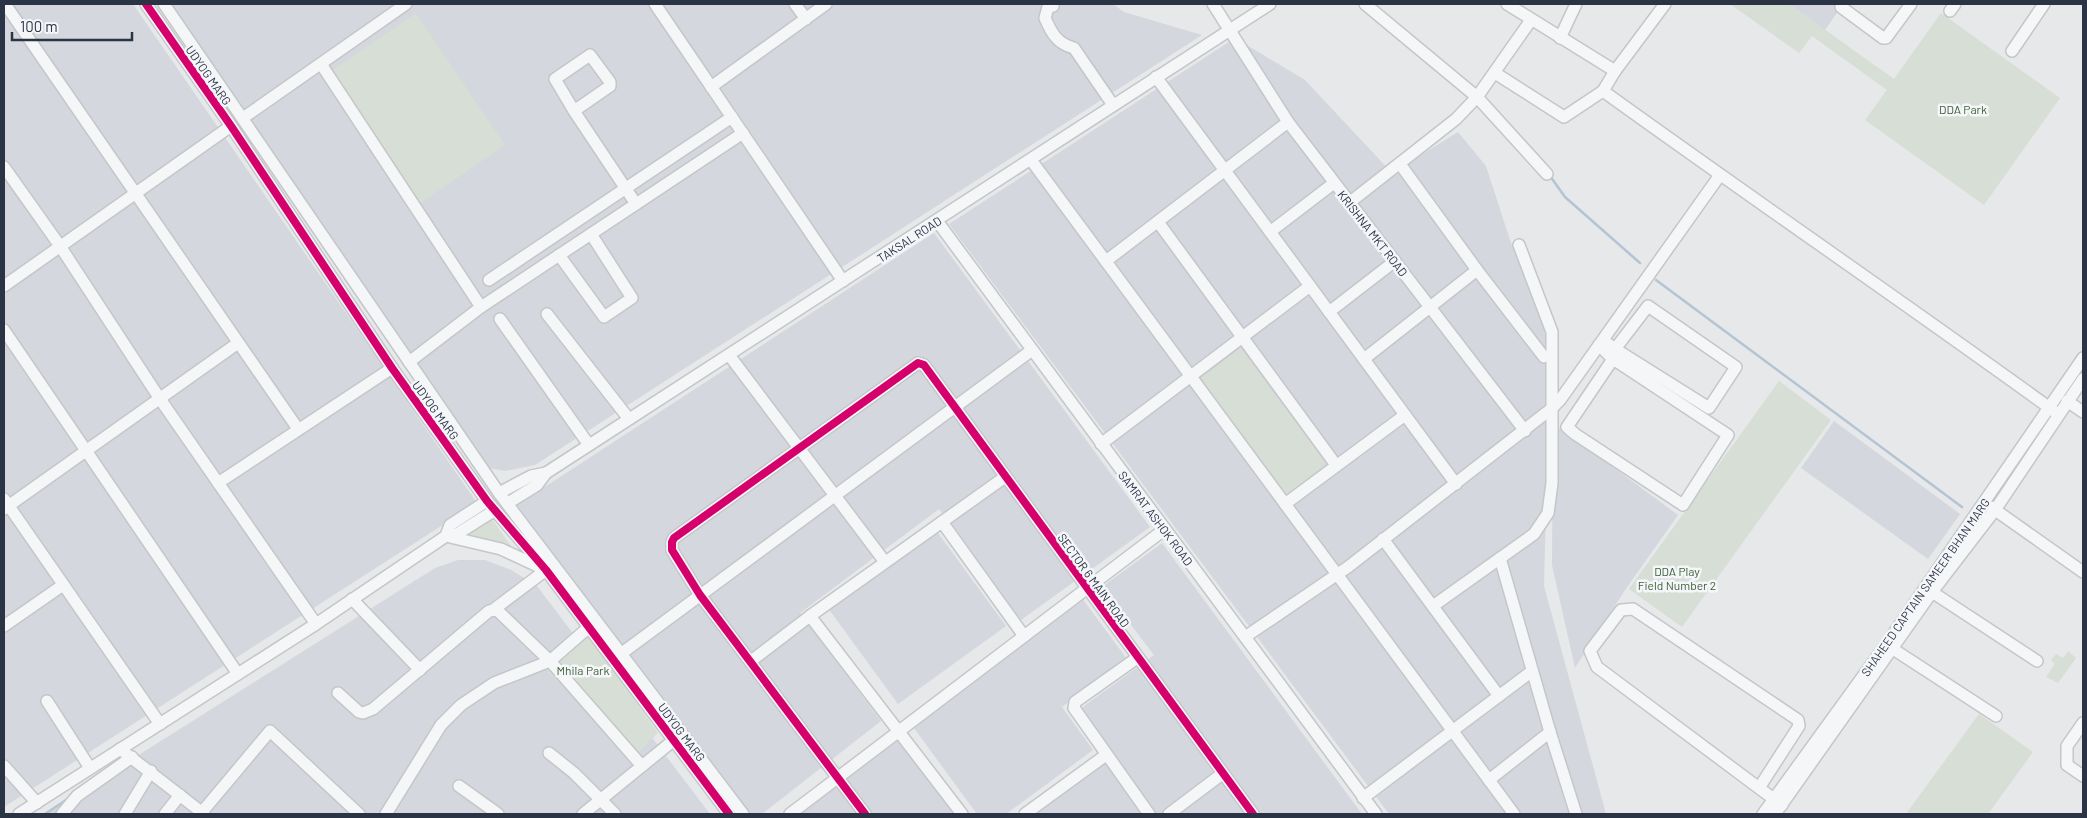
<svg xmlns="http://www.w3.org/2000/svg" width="2087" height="818" font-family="Barlow,sans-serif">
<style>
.built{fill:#d4d7dd}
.green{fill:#d6ded6}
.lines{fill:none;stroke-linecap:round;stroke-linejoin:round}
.stream{stroke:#b4c4d5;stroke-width:2.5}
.minor-casing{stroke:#c4c6c8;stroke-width:14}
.minor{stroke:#f5f6f7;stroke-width:11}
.cycleway-casing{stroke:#f4f6f9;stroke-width:11}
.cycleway{stroke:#d6006c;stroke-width:8}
.labels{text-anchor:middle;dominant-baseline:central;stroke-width:5;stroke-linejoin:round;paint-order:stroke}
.street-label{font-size:12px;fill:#2b3445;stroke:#f4f6f9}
.park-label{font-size:12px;fill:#3f6138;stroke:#f4f6f9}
</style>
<rect width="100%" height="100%" fill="#e6e8ea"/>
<g class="built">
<path d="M4,4H133L477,503L4,807Z"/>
<path d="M170,4H1113L1124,12L1202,35L535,465L505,471L488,468Z"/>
<path d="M1789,4H1843L1825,30Z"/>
<path d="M1235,38L1305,80L1392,173L1458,132L1486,166L1510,240L1547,337L1549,392L1544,586L1606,814H1389L949,224Z"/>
<path d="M934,233L1150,527L1021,620L939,509L800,613L881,721L762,814H747L517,505Z"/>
<path d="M1834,421L1960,514L1928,559L1801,468Z"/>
<path d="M1553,423L1678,515L1625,590L1575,668L1552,565Z"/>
<path d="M935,529L1006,626L898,704L828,608Z"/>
<path d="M1162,543L1362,814H1036L1114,757L1080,709L1154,655L1102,587Z"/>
<path d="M458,560H485L511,570L537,586L710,814H45L435,568Z"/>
<path d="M1082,598L1127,659L1062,707L1093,750L1006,814H977L911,724Z"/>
<path d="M899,740L954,814H801Z"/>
</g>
<g class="green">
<path d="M1730,4H1789L1894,79L1941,13L2060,98L1984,205L1865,120L1887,90L1812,36L1799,53Z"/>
<path d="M416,13L505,145L418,205L328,73Z"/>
<path d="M1240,348L1327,463L1282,498L1195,383Z"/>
<path d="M1779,381L1831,420L1682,627L1629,589Z"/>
<path d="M491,518L514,550L469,534Z"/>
<path d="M587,633L658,733L634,757L546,670Z"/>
<path d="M2068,651L2076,658L2058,683L2046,677L2055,664L2051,660L2056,654L2063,658Z"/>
<path d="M1979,714L2033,752L1988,814H1906Z"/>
</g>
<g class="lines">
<g class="stream">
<path d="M1550,176L1565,197L1640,263"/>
<path d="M1656,280L1962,507"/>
<path d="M45,814L69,798"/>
</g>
<g class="minor-casing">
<g id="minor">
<path d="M5,4L298,429"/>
<path d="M146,4L231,126L392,368L487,501L546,570L729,814"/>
<path d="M164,4L499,493L743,814"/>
<path d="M655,4L843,281"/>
<path d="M795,4L806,19"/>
<path d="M1052,4L1053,6L1048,7L1045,18C1051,32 1057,44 1074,48L1113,105"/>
<path d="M1213,4L1288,122L1525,431"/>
<path d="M1365,4L1477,97L1547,174"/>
<path d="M1507,4L1615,71"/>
<path d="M1665,4L1615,71L1603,91C1754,200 1908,305 2058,414"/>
<path d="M1841,7L1883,38H1886L1911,4"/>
<path d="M1950,11L1955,4"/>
<path d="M1560,38L1576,4"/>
<path d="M2012,51L2044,4"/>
<path d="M321,64L481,307"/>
<path d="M1495,73L1564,117L1603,91"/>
<path d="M1156,77L1456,484"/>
<path d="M711,87L826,4"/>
<path d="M574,111L555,79L590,55L610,82V86L574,111L636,204"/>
<path d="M243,118L406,4"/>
<path d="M1031,160L1514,814"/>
<path d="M4,167L60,246L160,399L316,624"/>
<path d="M1349,203L1456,119L1477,97L1531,20"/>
<path d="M937,221L1376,814"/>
<path d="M1158,222L1336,465"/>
<path d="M1270,232L1334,183"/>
<path d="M559,255L604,317L632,298L591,234"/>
<path d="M1106,261L1288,122"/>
<path d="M1477,270L1544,357"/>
<path d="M489,280L732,117"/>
<path d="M4,286L231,126"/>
<path d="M1329,312L1395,261"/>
<path d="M547,314L629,419"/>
<path d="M500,319L589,445"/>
<path d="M4,330L238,674"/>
<path d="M1604,341L1615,349L1648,306L1736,367L1709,408L1615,349"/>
<path d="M1599,345L1613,359L1728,435L1683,505L1575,434L1567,427L1613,359"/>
<path d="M729,355L885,562"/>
<path d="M1364,359L1477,270L1400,164"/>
<path d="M409,362L481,307L743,133"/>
<path d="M2067,401L2083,412"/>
<path d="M1101,444L1310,286"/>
<path d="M218,483L392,368"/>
<path d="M499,493L531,476L546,473"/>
<path d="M4,499L160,724"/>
<path d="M508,503L537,485L546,473L1270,4"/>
<path d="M1285,504L1405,415"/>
<path d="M1991,507L2083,572"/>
<path d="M4,509L238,343"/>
<path d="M942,522L1024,636"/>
<path d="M446,536L450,525L487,501"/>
<path d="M450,537L501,549L546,570L493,610"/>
<path d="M1383,539L1499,696"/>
<path d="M1500,558L1550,732L1576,814"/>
<path d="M1932,592L2037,661"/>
<path d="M352,599L420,670"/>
<path d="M1433,606L1534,534L1548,513L1552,483V332L1519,245"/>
<path d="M810,616L962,814"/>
<path d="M4,626L63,585"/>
<path d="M1245,637L1348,567L1551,409L1560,400L1720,175"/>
<path d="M1893,649L1996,716"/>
<path d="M622,653L1032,350"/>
<path d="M1137,658L1075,702L1074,708L1149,814"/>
<path d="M751,661L810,616L1005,477"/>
<path d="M338,693L359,712L363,713L373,709L489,611L497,610L550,661L642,766"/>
<path d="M47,701L90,768"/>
<path d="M2083,723L2067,746V765L2083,776"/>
<path d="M120,749L204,814"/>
<path d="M549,753L574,773L615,814"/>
<path d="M4,766L37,803"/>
<path d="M1489,780L1550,732"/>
<path d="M459,786L498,814"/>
<path d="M1759,788L1799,726L1798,720L1633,609L1621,610L1590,651L1597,667L1759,788L1782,805"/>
<path d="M1363,798L1532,671"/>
<path d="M202,812L270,731L359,814"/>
<path d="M19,814L316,624L446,536L457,534L495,510"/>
<path d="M62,814L77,796L132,757"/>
<path d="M125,814L151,771"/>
<path d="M165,814L180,795"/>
<path d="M386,814L441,725L461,705L494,683L550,661L589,627"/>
<path d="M583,814L674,740"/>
<path d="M790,814L1165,529"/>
<path d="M865,814L700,595L672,550V542L674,538L918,363L924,365L1253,814"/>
<path d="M1025,814L1106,755"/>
<path d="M1169,814L1222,774"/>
<path d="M1763,814L1890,639L2083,358"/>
<path d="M1775,814L1932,592L1995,510L2083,379"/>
</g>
</g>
<use href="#minor" class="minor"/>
<g class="cycleway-casing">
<g id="cycleway">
<path d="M146,4L231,126L392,368L487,501L546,570L729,814"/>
<path d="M865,814L700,595L672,550V542L674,538L918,363L924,365L1253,814"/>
</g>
</g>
<use href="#cycleway" class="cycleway"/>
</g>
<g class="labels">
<g class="street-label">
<text transform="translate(209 75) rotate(55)">UDYOG MARG</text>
<text transform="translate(1373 233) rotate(52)">KRISHNA MKT ROAD</text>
<text transform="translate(909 239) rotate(-33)">TAKSAL ROAD</text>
<text transform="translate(436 410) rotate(54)">UDYOG MARG</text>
<text transform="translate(1156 518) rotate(53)">SAMRAT ASHOK ROAD</text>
<text transform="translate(1094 580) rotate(54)">SECTOR 6 MAIN ROAD</text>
<text transform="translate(1925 587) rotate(-55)">SHAHEED CAPTAIN SAMEER BHAN MARG</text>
<text transform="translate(682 732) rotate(53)">UDYOG MARG</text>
</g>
<g class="park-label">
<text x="1963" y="109">DDA Park</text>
<text x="1677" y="571">DDA Play<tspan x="1677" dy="14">Field Number 2</tspan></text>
<text x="583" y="670">Mhila Park</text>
</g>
</g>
<rect width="2087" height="818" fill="none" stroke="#2b3445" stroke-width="10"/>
<path d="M12 32v8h120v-8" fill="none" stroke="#2b3445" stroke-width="2.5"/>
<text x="20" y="32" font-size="15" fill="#2b3445" stroke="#f4f6f9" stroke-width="4" paint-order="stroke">100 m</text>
</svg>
